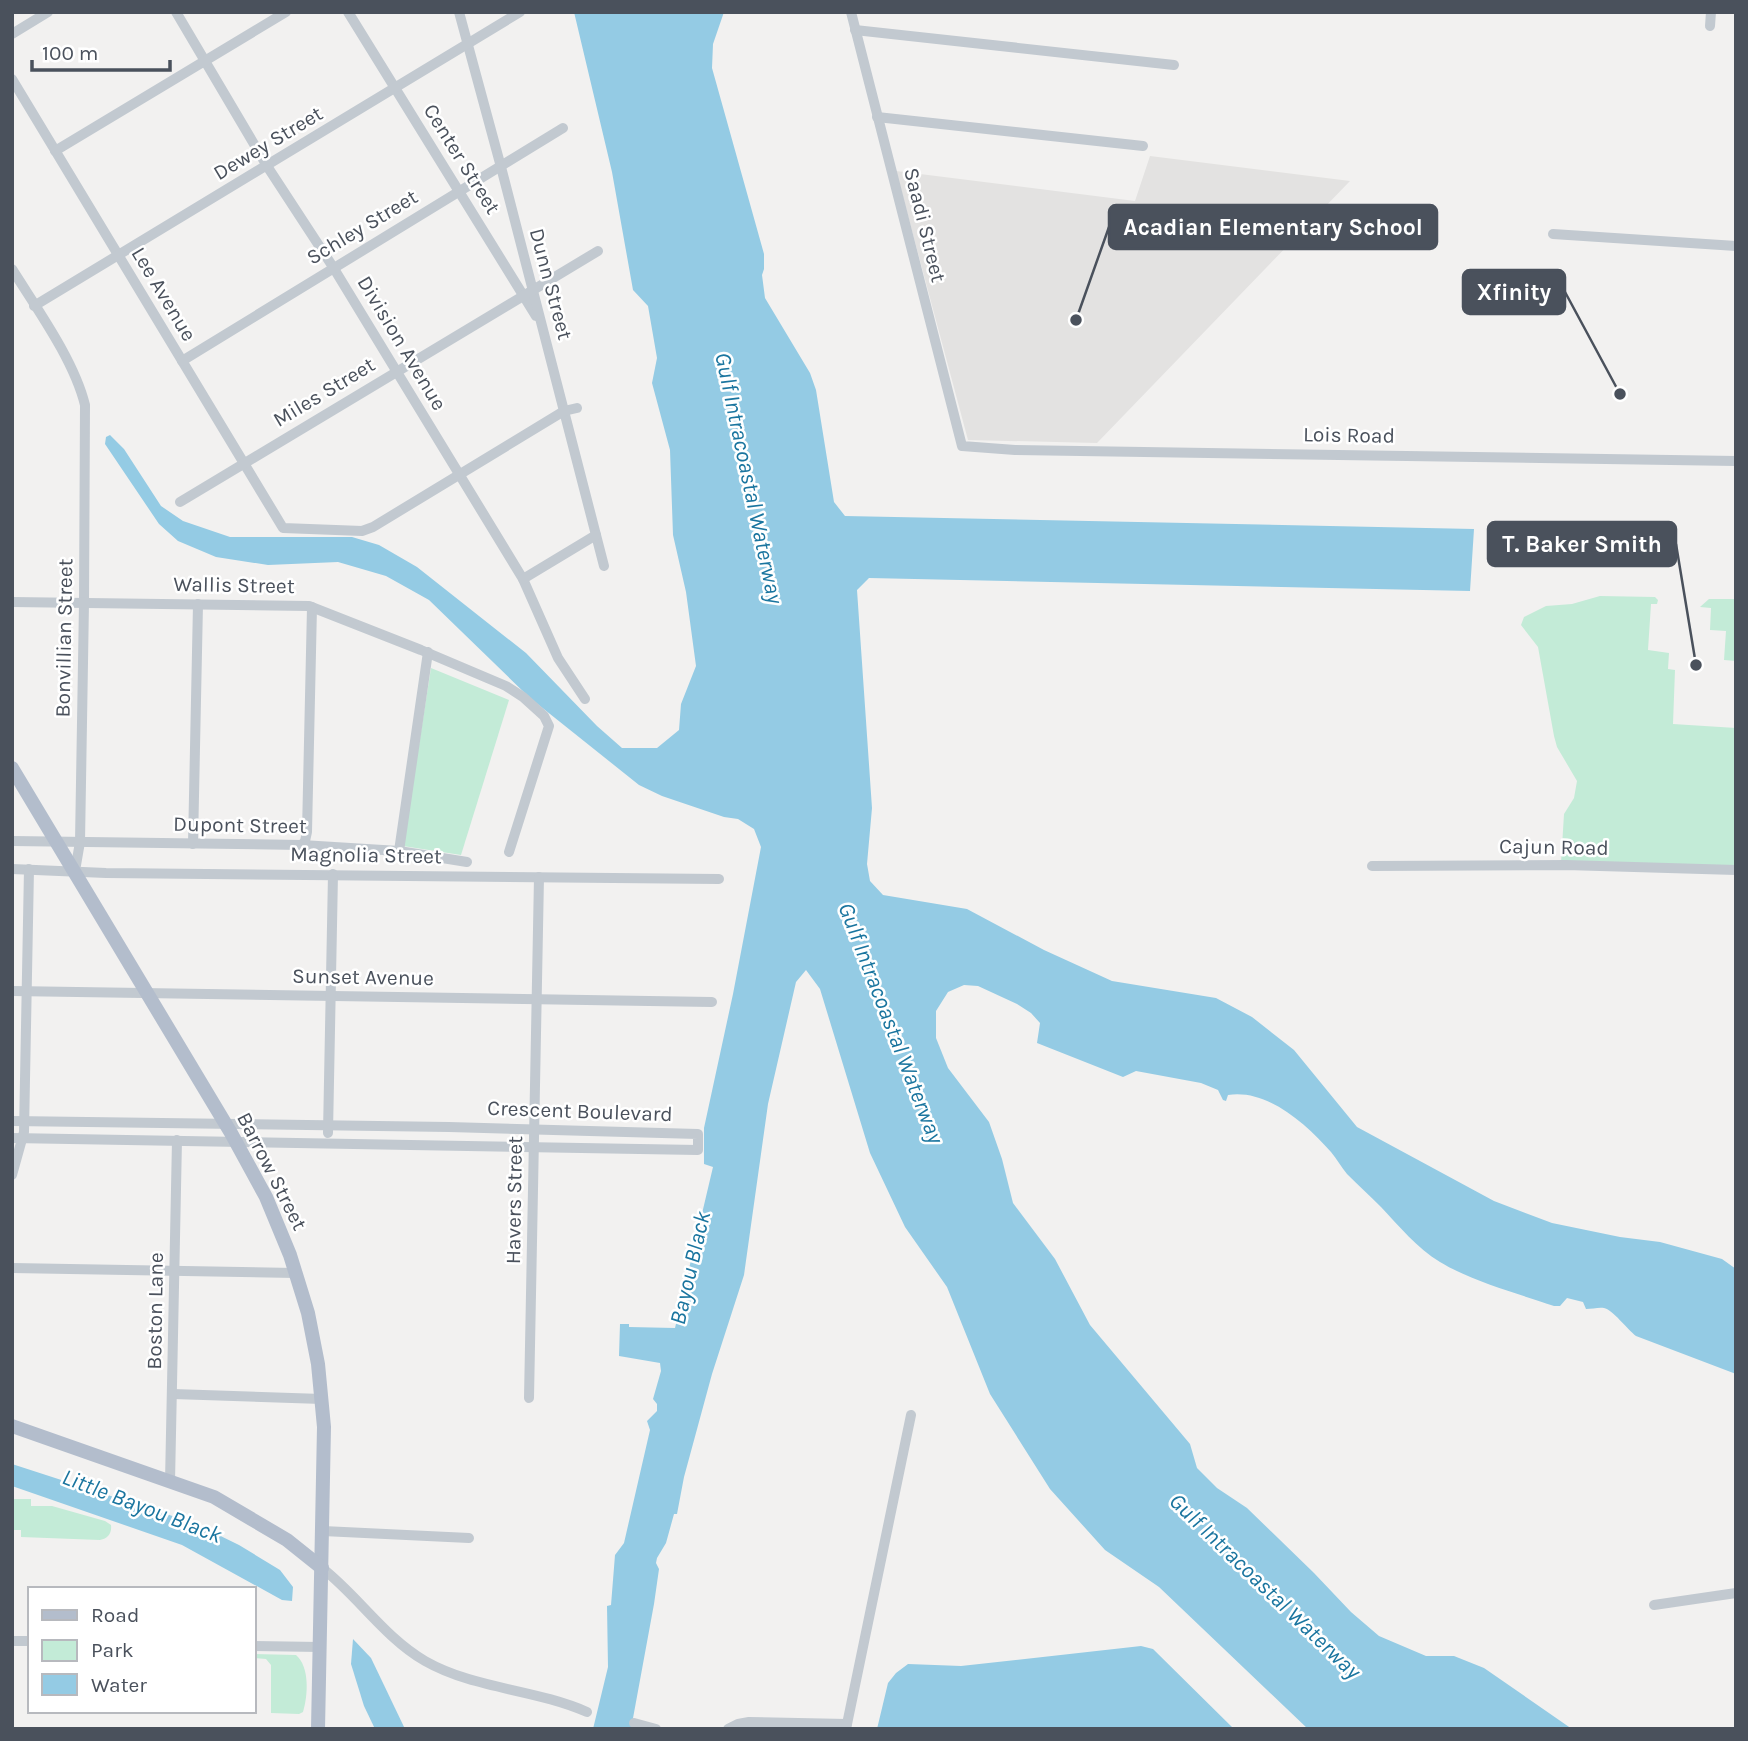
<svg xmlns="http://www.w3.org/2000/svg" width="1748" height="1741" font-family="Karla,sans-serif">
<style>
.education{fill:#e3e2e1}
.green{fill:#c3ebd7}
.water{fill:#94cbe4}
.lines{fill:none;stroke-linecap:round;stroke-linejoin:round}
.minor{stroke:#c2c9d0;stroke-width:10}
.major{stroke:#b3bdcc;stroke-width:14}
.labels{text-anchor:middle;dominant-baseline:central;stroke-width:5;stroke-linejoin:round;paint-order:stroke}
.street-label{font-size:21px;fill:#4a515c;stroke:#fff}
.water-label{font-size:23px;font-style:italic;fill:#1a759f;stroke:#fff}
.leader{fill:none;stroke:#4a515c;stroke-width:2.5}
.callout-dot{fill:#4a515c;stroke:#fff;stroke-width:2.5}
.callout{fill:#4a515c;stroke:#4a515c;stroke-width:2.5}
.callout-label{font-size:23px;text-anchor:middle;font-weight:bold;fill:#fff}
</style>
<rect width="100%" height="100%" fill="#f2f1f0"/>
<path class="education" d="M1150,156L1350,181L1097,443L968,440L896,171L1135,201Z"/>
<g class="green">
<path d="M1600,596L1655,597L1658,600L1657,604H1651L1648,650L1669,653L1668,669L1675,670L1673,724L1736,728V867L1561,863L1564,814L1574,798L1577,781L1557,747L1554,736L1538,647L1521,625L1524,617L1546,606L1572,604Z"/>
<path d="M1709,599H1736V661L1724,660L1726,631L1710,630L1711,608L1700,607Z"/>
<path d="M431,668L509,700L461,855L403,846Z"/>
<path d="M12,1499H31V1506H52L105,1521L111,1525C112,1533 108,1539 100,1540L21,1537V1530H12Z"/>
<path d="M254,1654L296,1655C310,1667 308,1696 303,1712L299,1714L271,1713V1665L266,1659L254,1658Z"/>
</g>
<g class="water">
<path d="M574,12H724L713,44L712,68L764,254V269L762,275L765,298L810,373L816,390L834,502L845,516L1474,529L1470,591L869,578L857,590L872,808L867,864L870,881L883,895L967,909L1044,950L1112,981L1216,998L1252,1017L1294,1050L1357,1127L1494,1201L1552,1223L1620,1237L1660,1242L1722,1259L1736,1269V1374L1636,1336C1628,1330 1612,1309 1604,1308C1599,1307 1592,1309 1586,1309L1583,1302L1567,1298L1560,1306H1554C1519,1294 1471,1281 1440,1262C1417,1248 1399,1226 1381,1207C1370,1196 1358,1185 1347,1174C1341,1167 1337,1159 1331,1152C1306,1124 1268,1089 1228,1095L1226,1101L1223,1100L1218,1090L1201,1083L1136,1071L1123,1077L1037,1043L1040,1023L1031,1013L1017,1004L978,986L964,985L948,992L936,1011V1038L948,1068L989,1122L1002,1159L1013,1203L1055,1259L1090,1325L1190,1444L1197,1468L1217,1488L1247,1508L1314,1573L1351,1612L1379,1636L1426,1656H1454L1484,1668L1572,1729H1308L1159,1587L1105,1550L1050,1489L990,1394L947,1287L905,1227L870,1153L820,989L806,970L796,982L768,1104L744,1275L712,1374L684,1477L677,1514H674L666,1543L657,1558L656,1563L659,1569L654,1604L631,1729H593L608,1667L607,1606L611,1605L615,1555L624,1543L650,1430L647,1421L657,1411V1404L653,1399L661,1371L660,1363L619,1356L620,1324H629V1327L675,1328L713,1167L704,1164V1128L733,994L761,847L754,829L738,819L724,817L662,796L639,785L530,698L429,600L386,576L338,562L268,565L216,557L178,541L159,524L105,444L106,437L110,435L124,449L161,506L183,521L230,537H352L379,545L417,567L526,653L597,726L622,748H657L679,730L681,704L696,666L686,592L673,535L670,450L652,383L657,358L648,306L633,290L612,172Z"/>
<path d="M12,1464L194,1523L239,1545L280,1570L293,1587L292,1601L282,1600L182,1545L12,1486Z"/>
<path d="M353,1639L371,1658L405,1729H375L364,1706L351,1664Z"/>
<path d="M1141,1646L1153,1649L1234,1729H877L888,1683L896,1673L908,1664L961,1666Z"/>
</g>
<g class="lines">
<g class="minor">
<path d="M176,12L267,166L333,267L523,579L558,658L585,699"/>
<path d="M348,12L536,316"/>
<path d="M459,12L501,167L604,566"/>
<path d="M851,12L962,446L1015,450L1736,461"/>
<path d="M1710,26L1711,12"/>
<path d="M855,30L1174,65"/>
<path d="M12,34L48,12"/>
<path d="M12,79L283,528L362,531L373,527L564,411L577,408"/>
<path d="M877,117L1143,146"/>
<path d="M55,151L286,12"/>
<path d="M1553,234L1736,246"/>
<path d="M12,269C37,309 74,360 85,405L84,603L80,842L75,871"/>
<path d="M34,306L520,12"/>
<path d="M182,361L563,128"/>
<path d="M180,502L598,251"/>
<path d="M523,579L596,535"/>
<path d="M12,602L309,606L421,650L506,686L523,697L544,716L549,726L509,852"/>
<path d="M12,841L302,845L399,851L467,862"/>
<path d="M193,844L198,604"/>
<path d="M302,845L305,841L307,832L312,607"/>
<path d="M399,851L428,652"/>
<path d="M1372,866L1566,865L1736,870"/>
<path d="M12,869L106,873L719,879"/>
<path d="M12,991L712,1002"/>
<path d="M12,1121L449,1127L698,1134V1150L12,1138"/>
<path d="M328,1133L333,874"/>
<path d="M12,1175L24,1132L29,869"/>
<path d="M12,1268L295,1273"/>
<path d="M173,1394L322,1399"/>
<path d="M529,1398L539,877"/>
<path d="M170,1482L177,1140"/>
<path d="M323,1531L469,1538"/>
<path d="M322,1568C358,1596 384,1637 425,1661C474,1689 535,1689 587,1712"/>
<path d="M1654,1605L1736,1593"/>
<path d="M12,1641H30"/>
<path d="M254,1646L320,1647"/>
<path d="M634,1723L656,1729"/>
<path d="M728,1729L738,1724L749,1722L847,1724"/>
<path d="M846,1729L911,1415"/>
</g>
<g class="major">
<path d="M12,768L231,1133L266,1197L290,1255L308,1313L318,1364L324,1427L318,1729"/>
<path d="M12,1426L214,1497L287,1540L322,1568"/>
</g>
</g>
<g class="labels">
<g class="street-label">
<text transform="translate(268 143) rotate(-31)">Dewey Street</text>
<text transform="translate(462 159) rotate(58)">Center Street</text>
<text transform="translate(925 225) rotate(76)">Saadi Street</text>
<text transform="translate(362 227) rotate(-31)">Schley Street</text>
<text transform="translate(551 284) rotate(75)">Dunn Street</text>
<text transform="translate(164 294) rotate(59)">Lee Avenue</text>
<text transform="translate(402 343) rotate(59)">Division Avenue</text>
<text transform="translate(324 392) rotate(-31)">Miles Street</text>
<text transform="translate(1349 435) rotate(1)">Lois Road</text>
<text transform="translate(234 585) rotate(1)">Wallis Street</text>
<text transform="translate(64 638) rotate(-89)">Bonvillian Street</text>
<text transform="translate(240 825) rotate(1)">Dupont Street</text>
<text transform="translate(1554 847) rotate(1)">Cajun Road</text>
<text transform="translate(366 855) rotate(1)">Magnolia Street</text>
<text transform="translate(363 977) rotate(1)">Sunset Avenue</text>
<text transform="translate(580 1111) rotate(2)">Crescent Boulevard</text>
<text transform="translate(272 1171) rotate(63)">Barrow Street</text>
<text transform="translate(514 1200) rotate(-89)">Havers Street</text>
<text transform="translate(155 1311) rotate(-89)">Boston Lane</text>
</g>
<g class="water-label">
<text transform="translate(749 478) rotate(78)">Gulf Intracoastal Waterway</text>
<text transform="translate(891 1023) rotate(69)">Gulf Intracoastal Waterway</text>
<text transform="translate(690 1268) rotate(-77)">Bayou Black</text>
<text transform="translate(142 1506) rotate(21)">Little Bayou Black</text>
<text transform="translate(1265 1586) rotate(44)">Gulf Intracoastal Waterway</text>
</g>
</g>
<path class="leader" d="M1076 320L1109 227M1620 394L1565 292M1696 665L1676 544"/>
<g class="callout-dot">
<circle cx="1076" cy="320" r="7"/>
<circle cx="1620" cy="394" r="7"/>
<circle cx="1696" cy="665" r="7"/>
</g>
<g class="callout">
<rect x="1109" y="205" width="328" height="44" rx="7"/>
<rect x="1463" y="270" width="102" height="44" rx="7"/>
<rect x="1488" y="522" width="188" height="44" rx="7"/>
</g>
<g class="callout-label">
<text x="1273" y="235">Acadian Elementary School</text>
<text x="1514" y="300">Xfinity</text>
<text x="1582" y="552">T. Baker Smith</text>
</g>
<rect width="1748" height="1741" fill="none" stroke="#4a515c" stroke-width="28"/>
<rect x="28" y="1587" width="228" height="126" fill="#ffffff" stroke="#b7b9be" stroke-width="2"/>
<rect x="42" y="1610" width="35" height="10" fill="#b3bdcc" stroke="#b7b9be" stroke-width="2"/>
<text x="91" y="1622" font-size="21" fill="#4a515c">Road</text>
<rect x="42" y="1640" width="35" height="21" fill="#c3ebd7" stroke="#b7b9be" stroke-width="2"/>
<text x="91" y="1657" font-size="21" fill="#4a515c">Park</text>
<rect x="42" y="1674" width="35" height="21" fill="#94cbe4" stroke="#b7b9be" stroke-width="2"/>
<text x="91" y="1692" font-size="21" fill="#4a515c">Water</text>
<path d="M32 60v10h138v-10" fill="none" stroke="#4a515c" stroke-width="3.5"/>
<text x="42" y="60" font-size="21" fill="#4a515c" stroke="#ffffff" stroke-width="5" paint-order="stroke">100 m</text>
</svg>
